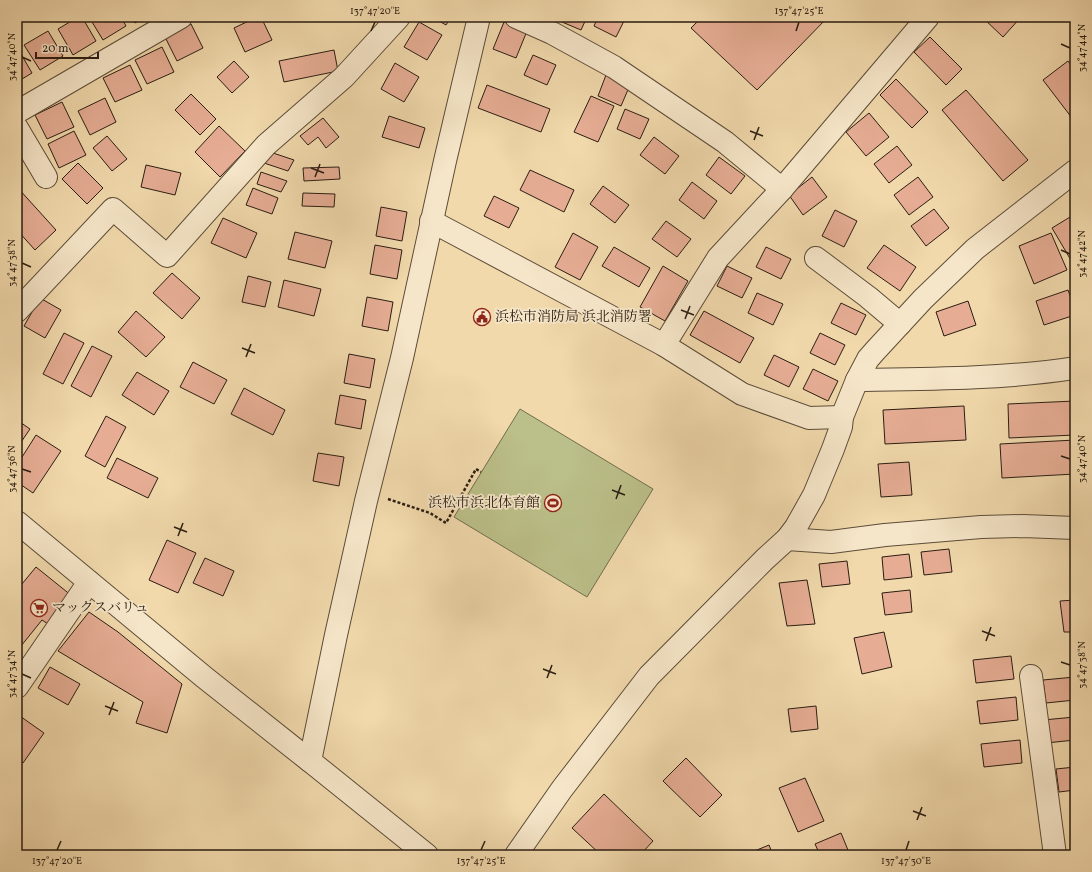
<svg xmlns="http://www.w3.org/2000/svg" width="1092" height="872" font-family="Vollkorn,'Noto Serif JP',serif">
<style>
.green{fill:#bbbf89;stroke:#726e4d}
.building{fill:#e6ad94;stroke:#2a1d11}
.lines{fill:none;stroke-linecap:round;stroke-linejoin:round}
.minor-casing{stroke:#5c4c38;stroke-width:24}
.path{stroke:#2a1d11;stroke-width:2.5;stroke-dasharray:3 2;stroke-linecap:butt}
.minor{stroke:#f6e6c9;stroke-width:22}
.ticks{fill:none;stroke:#2a1d11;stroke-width:1.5}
.labels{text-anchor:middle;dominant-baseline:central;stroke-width:3.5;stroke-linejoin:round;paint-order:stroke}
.poi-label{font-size:14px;fill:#2a1d11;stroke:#f6e6c9;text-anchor:start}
.neatline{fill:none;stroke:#2a1d11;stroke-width:1.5}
.ticks-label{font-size:10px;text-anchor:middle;fill:#2a1d11}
</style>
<rect width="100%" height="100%" fill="#f1d9ac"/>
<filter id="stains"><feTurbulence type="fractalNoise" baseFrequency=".005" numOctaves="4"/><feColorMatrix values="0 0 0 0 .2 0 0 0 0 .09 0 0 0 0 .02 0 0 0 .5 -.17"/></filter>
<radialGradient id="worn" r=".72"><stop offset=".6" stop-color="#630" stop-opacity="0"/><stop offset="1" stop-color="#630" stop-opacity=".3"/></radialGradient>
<path class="green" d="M520,409L653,489L587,597L454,517Z"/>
<g class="building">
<path d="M78,17H82L96,41L73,55L58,29Z"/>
<path d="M89,17H121L126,26L103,40Z"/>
<path d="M131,17H145L135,23Z"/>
<path d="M257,17H261L272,40L245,52L234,28Z"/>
<path d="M432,17H451L446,25Z"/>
<path d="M564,17H587L581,30L562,22Z"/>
<path d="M598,17H626L616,37L594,26Z"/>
<path d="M702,17H828L757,90L691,28Z"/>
<path d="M982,17H1021L1003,37Z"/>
<path d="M419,22L442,35L427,60L404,47Z"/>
<path d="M504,22L527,31L516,58L493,49Z"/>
<path d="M191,24L203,48L177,61L165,37Z"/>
<path d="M48,31L63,56L40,70L24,45Z"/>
<path d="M930,37L962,69L946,85L914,52Z"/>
<path d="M17,47L32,73L17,82Z"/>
<path d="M162,47L174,72L147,84L135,60Z"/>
<path d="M334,50L338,71L284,82L279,61Z"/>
<path d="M533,55L556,65L547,85L524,75Z"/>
<path d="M234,61L249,77L232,93L217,77Z"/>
<path d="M1068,61L1075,70V122L1043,80Z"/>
<path d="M395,63L419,77L404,102L381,89Z"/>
<path d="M130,65L142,90L115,102L103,78Z"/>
<path d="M606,75L630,85L621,106L598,96Z"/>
<path d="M896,79L928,112L912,128L880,95Z"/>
<path d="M487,85L550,109L541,132L478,108Z"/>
<path d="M966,90L1028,160L1003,181L942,110Z"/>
<path d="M191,94L216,119L200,135L175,110Z"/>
<path d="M591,96L614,106L598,142L574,132Z"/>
<path d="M105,98L116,122L90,135L78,111Z"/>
<path d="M62,102L74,127L47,139L35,115Z"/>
<path d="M625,109L649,119L640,139L617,129Z"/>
<path d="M869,113L889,137L866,156L846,132Z"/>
<path d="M389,116L425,128L419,148L382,137Z"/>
<path d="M323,118L339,137L326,148L318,137L308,145L300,136Z"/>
<path d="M219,126L245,151L220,177L195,152Z"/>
<path d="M74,131L86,155L59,168L48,144Z"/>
<path d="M107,136L127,159L112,171L93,148Z"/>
<path d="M654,137L679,156L665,174L640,155Z"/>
<path d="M897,146L912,165L889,183L874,164Z"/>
<path d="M267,151L294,160L288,171L264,163Z"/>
<path d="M719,157L745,176L731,194L706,175Z"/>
<path d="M78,163L103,188L87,204L62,179Z"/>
<path d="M146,165L181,173L175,195L141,187Z"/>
<path d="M339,167L340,179L304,181L303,168Z"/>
<path d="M530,170L574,190L564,212L520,190Z"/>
<path d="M261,172L287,181L281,192L257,184Z"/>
<path d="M812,177L827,197L803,215L789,195Z"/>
<path d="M918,177L933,197L909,215L894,195Z"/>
<path d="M692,182L717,201L704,219L679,200Z"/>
<path d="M603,186L629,205L615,223L590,204Z"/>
<path d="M17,187L56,230L35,250L17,230Z"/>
<path d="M253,188L278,198L272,214L246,205Z"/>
<path d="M303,193L335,194L334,207L302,206Z"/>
<path d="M494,196L519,208L509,228L484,216Z"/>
<path d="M381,207L407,212L402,241L376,236Z"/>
<path d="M934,209L949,228L926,246L911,226Z"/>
<path d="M835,210L857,221L844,247L822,236Z"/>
<path d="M1075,214V267L1052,228Z"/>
<path d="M223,218L257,233L246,258L211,243Z"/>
<path d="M666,221L691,239L677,257L652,239Z"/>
<path d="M295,232L332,241L325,268L288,259Z"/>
<path d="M573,233L598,247L580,280L555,267Z"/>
<path d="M1051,233L1067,270L1034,284L1019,246Z"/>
<path d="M375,245L402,250L397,279L370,274Z"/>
<path d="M884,245L916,267L900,291L867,268Z"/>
<path d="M614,247L650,268L639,287L602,266Z"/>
<path d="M766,247L791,259L781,279L756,267Z"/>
<path d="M663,266L688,281L665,321L640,307Z"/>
<path d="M727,266L752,278L742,298L717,286Z"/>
<path d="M172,273L200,298L182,319L153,293Z"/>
<path d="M248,276L271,282L265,307L242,302Z"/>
<path d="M284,280L321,289L314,316L278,307Z"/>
<path d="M1068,290L1075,309V315L1044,325L1036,301Z"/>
<path d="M757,293L783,304L773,325L748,313Z"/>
<path d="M367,297L393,302L388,331L362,326Z"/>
<path d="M40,298L61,310L45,338L24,326Z"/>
<path d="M968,301L976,325L944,336L936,312Z"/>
<path d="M841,303L866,315L856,335L831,323Z"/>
<path d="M136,311L165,337L146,357L118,332Z"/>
<path d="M704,311L754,338L740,363L690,335Z"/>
<path d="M64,333L84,343L63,384L43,374Z"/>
<path d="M820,333L845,345L835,365L810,353Z"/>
<path d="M92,346L112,356L91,397L71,386Z"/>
<path d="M349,354L375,359L370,388L344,383Z"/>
<path d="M774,355L799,367L789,387L764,375Z"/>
<path d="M193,362L227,380L214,404L180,387Z"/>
<path d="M813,369L838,381L828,401L803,389Z"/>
<path d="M137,372L169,391L154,415L122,395Z"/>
<path d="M244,388L285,410L273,435L231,414Z"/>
<path d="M340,395L366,400L361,429L335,424Z"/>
<path d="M1075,401V435L1009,438L1008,404Z"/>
<path d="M964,406L966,440L885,444L883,410Z"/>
<path d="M106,416L126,427L105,467L85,456Z"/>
<path d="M17,420L30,429L17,448Z"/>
<path d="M36,435L61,451L33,493L17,482V465Z"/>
<path d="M1075,440V474L1002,478L1000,444Z"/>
<path d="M318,453L344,457L339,486L313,481Z"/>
<path d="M117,458L158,478L148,498L107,478Z"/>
<path d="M909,462L912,495L881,497L878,464Z"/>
<path d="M167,540L196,553L178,593L149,580Z"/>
<path d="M949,549L952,572L924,575L921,552Z"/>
<path d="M909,554L912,577L884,580L882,557Z"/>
<path d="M205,558L234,571L223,596L193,583Z"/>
<path d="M847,561L850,584L822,587L819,564Z"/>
<path d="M36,567L72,596L48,624L42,620L17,651V590Z"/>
<path d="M807,580L815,624L787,626L779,583Z"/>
<path d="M910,590L912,612L885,615L882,593Z"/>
<path d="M1075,600V632H1064L1060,601Z"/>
<path d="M89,612L118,632L182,684L167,733L136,723L143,702L58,651Z"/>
<path d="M884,632L892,667L862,674L854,638Z"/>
<path d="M1011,656L1014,679L976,683L973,660Z"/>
<path d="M50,667L80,684L68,705L38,688Z"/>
<path d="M1075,677V700L1046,703L1043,680Z"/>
<path d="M1016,697L1018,720L980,724L977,701Z"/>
<path d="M816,706L818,729L791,732L788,709Z"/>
<path d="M17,714L44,733L23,763L17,759Z"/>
<path d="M1075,717V740L1046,743L1043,720Z"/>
<path d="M1020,740L1022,763L984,767L981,744Z"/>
<path d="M686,758L722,795L700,817L663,781Z"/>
<path d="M1075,767V790L1059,792L1056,769Z"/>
<path d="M805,778L824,821L798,832L779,788Z"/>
<path d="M604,794L653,841L640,855H601L572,828Z"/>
<path d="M841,833L850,855H820L815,844Z"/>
<path d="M769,845L773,855H745Z"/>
<path d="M1075,852V855H1060V853Z"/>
</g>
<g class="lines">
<g class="minor-casing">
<g id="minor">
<path d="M516,17L552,33L614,67L725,142L782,189"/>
<path d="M17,112L181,17"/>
<path d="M17,128L46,177"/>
<path d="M431,221L664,345L742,394L809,418L842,417"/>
<path d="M816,258L868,297L900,324"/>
<path d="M17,311L113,209L167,256L266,145L344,77L399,17"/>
<path d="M664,345L718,258L782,189L928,17"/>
<path d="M857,380L868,359L875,351L923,299L975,249L1075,171"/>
<path d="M17,522L204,677L310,761"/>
<path d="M787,539L831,542L885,535L981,527L1023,526L1075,528"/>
<path d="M1031,676L1055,855"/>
<path d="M17,687L89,582"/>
<path d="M427,855L310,761L336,635L366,501L402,358L445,161L479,17"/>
<path d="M516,855L562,789L649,676L765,559L787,539L796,527L814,495L833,449L841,427L842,417L857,380C930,379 1003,379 1075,368"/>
</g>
</g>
<path class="path" d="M388,499L430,513L446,523L476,469L481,472"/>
<use href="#minor" class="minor"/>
</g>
<path class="ticks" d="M371,31L375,22M796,31L799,22M1061,44L1070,48M22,57L31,61M750,131L763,136M754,140L759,127M311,168L324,173M315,177L320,164M1061,250L1070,254M22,263L31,267M681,310L694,315M685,319L690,306M242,348L255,353M246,357L251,344M1061,456L1070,459M22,469L31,472M612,490L625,495M616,499L621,485M174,527L187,532M178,536L183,523M982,631L995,636M986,641L991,627M1061,662L1070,665M543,669L556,674M22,674L31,678M547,678L552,665M105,706L118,711M109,715L114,702M913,811L926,816M917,820L922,807M57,850L61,841M481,850L485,841M906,850L909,841"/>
<defs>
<g id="civic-ring" transform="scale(0.9)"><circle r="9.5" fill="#f6e6c9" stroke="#8f2418" stroke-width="1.5"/><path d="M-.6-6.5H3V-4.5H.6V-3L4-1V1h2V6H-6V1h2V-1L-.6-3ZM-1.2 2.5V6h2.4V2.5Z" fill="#8f2418"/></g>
<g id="stadium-ring" transform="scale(0.9)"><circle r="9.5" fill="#f6e6c9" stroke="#8f2418" stroke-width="1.5"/><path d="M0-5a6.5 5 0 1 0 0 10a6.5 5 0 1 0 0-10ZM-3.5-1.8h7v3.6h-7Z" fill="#8f2418"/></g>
<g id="supermarket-ring" transform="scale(0.9)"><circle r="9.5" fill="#f6e6c9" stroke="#8f2418" stroke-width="1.5"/><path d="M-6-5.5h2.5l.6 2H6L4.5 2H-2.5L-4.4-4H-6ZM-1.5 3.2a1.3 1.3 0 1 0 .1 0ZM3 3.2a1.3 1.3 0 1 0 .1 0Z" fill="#8f2418"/></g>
</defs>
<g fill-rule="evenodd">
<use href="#civic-ring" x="482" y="317"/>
<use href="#stadium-ring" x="553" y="503"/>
<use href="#supermarket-ring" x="39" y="608"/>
</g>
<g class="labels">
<g class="poi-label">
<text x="495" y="317">浜松市消防局 浜北消防署</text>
<text x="540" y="503" text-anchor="end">浜松市浜北体育館</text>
<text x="52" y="608">マックスバリュ</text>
</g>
</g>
<rect width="1092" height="872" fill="none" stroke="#f1d9ac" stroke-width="44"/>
<path d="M36 52v6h62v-6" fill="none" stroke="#2a1d11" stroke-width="2"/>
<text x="42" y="52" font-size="12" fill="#2a1d11" stroke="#f6e6c9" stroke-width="3" paint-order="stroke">20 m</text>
<rect x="22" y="22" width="1048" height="828" class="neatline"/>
<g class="ticks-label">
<text x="375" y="14">137°47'20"E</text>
<text x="799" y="14">137°47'25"E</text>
<text transform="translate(1081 48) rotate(-90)" y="4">34°47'44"N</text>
<text transform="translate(11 57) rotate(-90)" y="4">34°47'40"N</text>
<text transform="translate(1081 254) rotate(-90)" y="4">34°47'42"N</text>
<text transform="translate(11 263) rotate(-90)" y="4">34°47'38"N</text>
<text transform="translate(1081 459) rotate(-90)" y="4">34°47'40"N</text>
<text transform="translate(11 469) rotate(-90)" y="4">34°47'36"N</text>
<text transform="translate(1081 665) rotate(-90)" y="4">34°47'38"N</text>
<text transform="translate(11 674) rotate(-90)" y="4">34°47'34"N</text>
<text x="57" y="864">137°47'20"E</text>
<text x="481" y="864">137°47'25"E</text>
<text x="906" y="864">137°47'30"E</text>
</g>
<rect width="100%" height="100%" filter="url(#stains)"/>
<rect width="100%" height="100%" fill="url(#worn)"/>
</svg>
